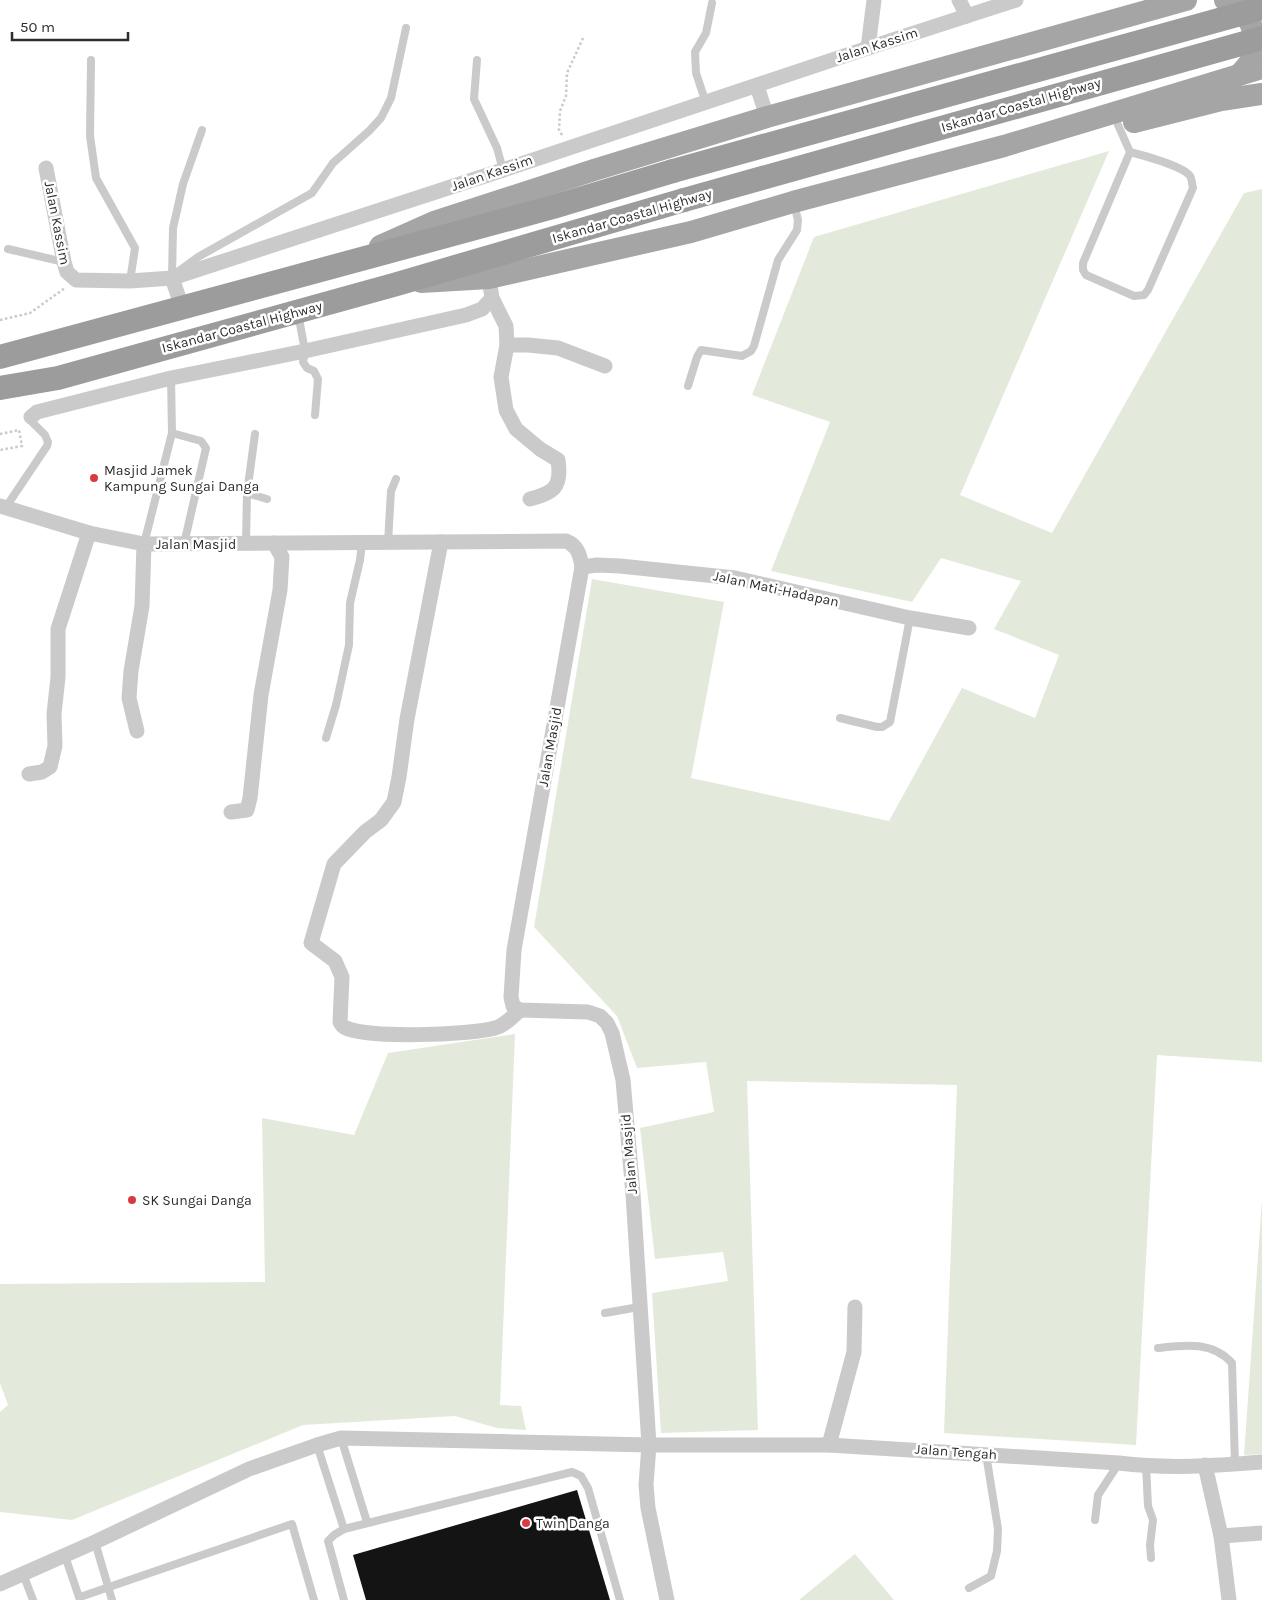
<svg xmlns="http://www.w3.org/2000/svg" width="1262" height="1600" font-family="Karla,sans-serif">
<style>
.green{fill:#e3eadb}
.building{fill:#141414}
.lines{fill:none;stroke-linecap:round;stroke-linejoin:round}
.path{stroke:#cacaca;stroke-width:2.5;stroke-dasharray:2.5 2.5;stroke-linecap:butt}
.service{stroke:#cacaca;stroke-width:8}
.minor{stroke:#cacaca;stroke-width:15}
.primary{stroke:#a5a5a5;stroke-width:22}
.trunk{stroke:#9c9c9c;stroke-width:24}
.trunk-bridge{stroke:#9c9c9c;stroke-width:24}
.poi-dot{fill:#da3941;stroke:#fff;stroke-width:2}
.labels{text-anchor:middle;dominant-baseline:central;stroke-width:5;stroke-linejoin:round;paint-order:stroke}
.street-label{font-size:14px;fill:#2d2d2d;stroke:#fff}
.poi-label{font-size:14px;fill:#2d2d2d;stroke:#fff;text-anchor:start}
</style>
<rect width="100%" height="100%" fill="#fff"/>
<g class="green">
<path d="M1109,151L960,495L1052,533L1244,193L1262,189V1062L1157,1055L1136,1445L944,1433L957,1085L747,1081L758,1430L661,1433L652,1293L728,1281L723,1252L655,1259L640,1128L714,1112L706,1062L637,1068L617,1016L534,927L592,579L724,602L691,778L889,821L962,688L1035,718L1059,655L994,629L1021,581L941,558L912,602L771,571L830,422L752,395L814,237Z"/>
<path d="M515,1034L500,1405L521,1406L526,1430L497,1428L455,1416L303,1425L72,1520L0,1512V1412L8,1405L0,1383V1284L265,1282L262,1118L354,1135L388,1053Z"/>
<path d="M1262,1200V1454L1244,1455Z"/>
<path d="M855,1554L894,1600H799Z"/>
</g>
<path class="building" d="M577,1490L610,1600H366L353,1555Z"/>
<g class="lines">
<g class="path">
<path d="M562,135L559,130L560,111L566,96L567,73L584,36"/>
<path d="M0,320L30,313L65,288"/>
<path d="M0,434L19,430L22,446L0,450"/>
</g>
<g class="service">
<path d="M91,60L90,136L96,178L135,248L130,281"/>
<path d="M477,60L474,99L497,148L503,170"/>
<path d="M706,103L696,73L695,52L706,33L712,3"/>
<path d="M1118,125L1130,152C1142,155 1183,166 1190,176C1192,179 1192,185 1193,188L1148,290L1144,295L1134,296L1086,275L1083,270V263L1130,152"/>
<path d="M8,249L64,262"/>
<path d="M179,271L198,257L312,193L333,163L369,131L381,118L391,98L406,28"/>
<path d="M172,278L173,228L183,184L202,130"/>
<path d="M298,313L305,351L303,362L307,368L314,371L318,379L315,415"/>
<path d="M688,386L697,357L701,350L742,356L751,351L754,346L778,260L797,230L798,220L794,204"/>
<path d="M172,433L201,441L206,448L184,544"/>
<path d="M247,493L267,499"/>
<path d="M6,507L47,446L48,442L45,435L30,420L31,417"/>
<path d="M246,543L247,493L255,434"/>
<path d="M388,543L391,491L396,479"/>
<path d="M144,544L172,433L171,378"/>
<path d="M840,718L877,727H882L890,722L910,618"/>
<path d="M326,738L336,705L349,645L350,603L360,560L362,543"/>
<path d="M605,1313L639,1307"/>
<path d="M1158,1348C1185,1345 1212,1341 1232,1363L1235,1465"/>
<path d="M341,1438L367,1522"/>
<path d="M317,1445L344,1529"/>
<path d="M1146,1466L1148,1506L1153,1520L1150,1545L1151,1558"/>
<path d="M1095,1520L1098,1495L1119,1463"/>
<path d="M95,1542L112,1600"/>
<path d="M65,1556L80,1600"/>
<path d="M23,1574L33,1600"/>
<path d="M969,1588L991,1576L997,1551L998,1529L986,1454"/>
<path d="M80,1597L292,1524L314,1600"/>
<path d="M344,1600L328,1541L334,1535L344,1529L572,1472L581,1476L588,1488L620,1600"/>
</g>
<g class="minor">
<path d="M959,0L967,16"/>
<path d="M868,48L874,0"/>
<path d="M757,86L767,117"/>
<path d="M46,168L64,262L67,272L76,280L130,281L172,278L503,170L868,48L1016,0"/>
<path d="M172,278L182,307"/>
<path d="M492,298L506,326L507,345L501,377L506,410L516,429L540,449L558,460C562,487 554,493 530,499"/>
<path d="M507,345H528L558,348L605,366"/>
<path d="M31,417L37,412L171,378L305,351L466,315L482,309L492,298L489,278"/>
<path d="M0,506L89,533L144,544L566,541C578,546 580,555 582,567L514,950L511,997L513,1006L520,1010L588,1012L600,1016L607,1023L612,1033L623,1080L633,1194L649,1445L646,1485L648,1508L667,1600"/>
<path d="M441,542L407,719L399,777L394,802L381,820L365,832L334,864L311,943L335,961L342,977L340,1022C341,1024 342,1026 344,1027C364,1039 471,1035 495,1028C504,1026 512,1017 520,1010"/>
<path d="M582,567L597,565L620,566L735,578L910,618L969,628"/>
<path d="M137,731L129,698L131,671L142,606L144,544"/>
<path d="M29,774L42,772L50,767L55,746L54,714L58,677V629L89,533"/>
<path d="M231,812L247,810L250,798L261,695L280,590L282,557L274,543"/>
<path d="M829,1445L854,1352L855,1307"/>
<path d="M1205,1465L1221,1536L1229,1600"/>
<path d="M1221,1536L1262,1533"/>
<path d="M0,1584L95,1542L249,1469L317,1445L341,1438L649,1445H829L1119,1463C1166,1469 1215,1466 1262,1462"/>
</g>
<g class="primary">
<path d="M1225,0C1248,7 1261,37 1252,59C1249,65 1243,70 1239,75"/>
<path d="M1134,122L1221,100L1262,94"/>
<path d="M380,246L434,222L594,170L767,117L1186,0"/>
<path d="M421,282L489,278L691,232L793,202L1004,146L1262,68"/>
</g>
<g class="trunk">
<path d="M0,357L553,207L673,171"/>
<path d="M0,388L58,378L397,284L684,200"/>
</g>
<g class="trunk-bridge">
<path d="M673,171L1262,8"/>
<path d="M684,200L1262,38"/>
</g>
</g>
<g class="poi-dot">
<circle cx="94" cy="478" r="5"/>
<circle cx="132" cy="1200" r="5"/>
<circle cx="526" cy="1523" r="5"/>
</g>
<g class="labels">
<g class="street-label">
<text transform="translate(877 45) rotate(-18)">Jalan Kassim</text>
<text transform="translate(1021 105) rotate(-16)">Iskandar Coastal Highway</text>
<text transform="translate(492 173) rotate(-19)">Jalan Kassim</text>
<text transform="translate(632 216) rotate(-16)">Iskandar Coastal Highway</text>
<text transform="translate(57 223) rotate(79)">Jalan Kassim</text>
<text transform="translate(242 327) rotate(-15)">Iskandar Coastal Highway</text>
<text x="196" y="544">Jalan Masjid</text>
<text transform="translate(776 589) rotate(12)">Jalan Mati-Hadapan</text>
<text transform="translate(550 747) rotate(-80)">Jalan Masjid</text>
<text transform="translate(629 1154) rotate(-95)">Jalan Masjid</text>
<text transform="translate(956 1452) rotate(4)">Jalan Tengah</text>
</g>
<g class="poi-label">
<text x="104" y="470">Masjid Jamek<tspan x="104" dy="16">Kampung Sungai Danga</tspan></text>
<text x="142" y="1200">SK Sungai Danga</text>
<text x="536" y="1523">Twin Danga</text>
</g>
</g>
<path d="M12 32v8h116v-8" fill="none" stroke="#2d2d2d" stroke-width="2.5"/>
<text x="20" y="32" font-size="15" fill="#2d2d2d" stroke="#ffffff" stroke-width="4" paint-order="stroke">50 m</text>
</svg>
